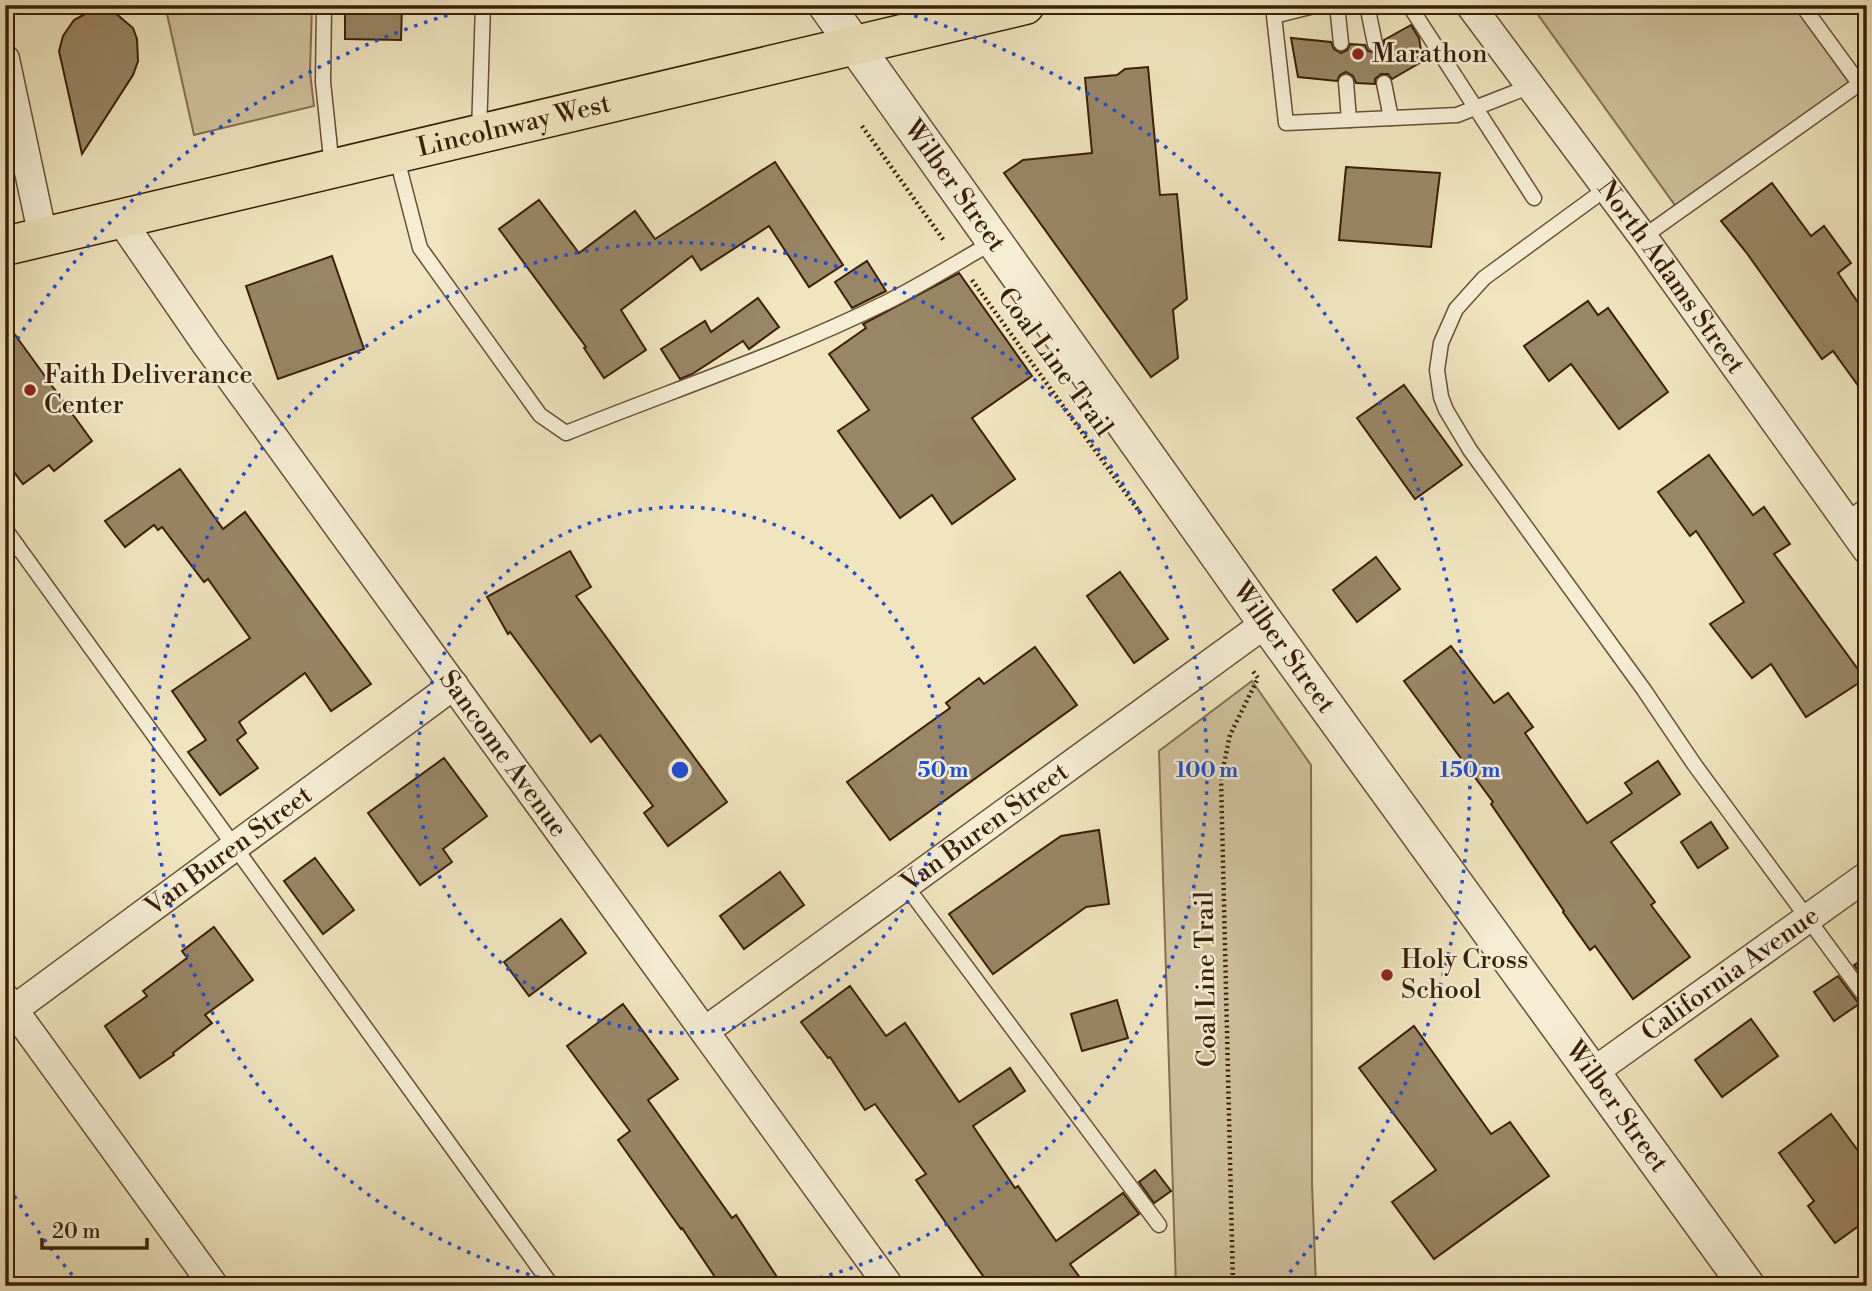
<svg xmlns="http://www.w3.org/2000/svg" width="1872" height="1291" font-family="'Libre Bodoni',serif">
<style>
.green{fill:#d1c3a0;stroke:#867153;stroke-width:2}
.building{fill:#998666;stroke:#3a1f06;stroke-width:2}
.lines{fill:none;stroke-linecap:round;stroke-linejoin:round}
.service-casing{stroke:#685034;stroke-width:17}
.minor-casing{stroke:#685034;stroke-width:31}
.tertiary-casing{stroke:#685034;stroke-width:38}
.primary-casing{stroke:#3a1f06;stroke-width:41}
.path{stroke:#3a1f06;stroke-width:4.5;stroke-dasharray:2 3.5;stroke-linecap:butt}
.service{stroke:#f5eed5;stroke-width:14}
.minor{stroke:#f5eed5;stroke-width:28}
.tertiary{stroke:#f5eed5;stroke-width:35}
.primary{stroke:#f0e5bf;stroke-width:38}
.ring{fill:none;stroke:#1d4ed8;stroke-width:3.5;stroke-dasharray:3.5 7}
.poi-dot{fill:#8f2418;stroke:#f5eed5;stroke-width:2.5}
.labels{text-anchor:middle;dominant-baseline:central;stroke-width:5;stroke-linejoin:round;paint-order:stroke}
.poi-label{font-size:26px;fill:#3a1f06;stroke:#f5eed5;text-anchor:start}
.street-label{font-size:26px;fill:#3a1f06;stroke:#f5eed5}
.centre{fill:#1d4ed8;stroke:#f5eed5;stroke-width:3.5}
.ring-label{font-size:21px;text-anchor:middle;font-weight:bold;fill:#1d4ed8;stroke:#f5eed5;stroke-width:5;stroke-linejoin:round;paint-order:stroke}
</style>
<rect width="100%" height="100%" fill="#f0e5bf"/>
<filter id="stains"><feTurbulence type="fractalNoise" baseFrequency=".00286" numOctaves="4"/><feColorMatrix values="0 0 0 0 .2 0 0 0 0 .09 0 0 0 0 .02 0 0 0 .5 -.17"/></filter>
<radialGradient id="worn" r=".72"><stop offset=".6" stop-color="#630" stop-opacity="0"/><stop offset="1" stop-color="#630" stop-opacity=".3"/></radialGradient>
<g class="green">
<path d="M165,5H312L310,72L314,106L194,135Z"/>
<path d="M1531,5H1793L1850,84L1677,208Z"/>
<path d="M1252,681L1311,765L1312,1184L1316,1286H1176L1159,751Z"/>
</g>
<g class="building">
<path d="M345,5H402L401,40L345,39Z"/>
<path d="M101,10L114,12L133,28L137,39L138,61L133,75L82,154L59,51L63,36L74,20L85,14Z"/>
<path d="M1411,25L1419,38L1423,61L1392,79L1388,74H1381L1375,79V84L1356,83L1353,76L1346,72L1340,75L1337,81L1298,77L1291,38L1331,42L1334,49L1341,53L1347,50L1350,44L1365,45L1368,51L1376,53L1384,48V40Z"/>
<path d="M1148,67L1160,195L1177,194L1187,299L1173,310L1178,358L1151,377L1004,173L1023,160L1092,153L1085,78L1117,75L1125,69Z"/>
<path d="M775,162L843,265L809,287L769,226L701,270L692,256L621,310L646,350L604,378L584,348L586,347L499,229L539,200L579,253L635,211L655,239Z"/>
<path d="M1346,167L1440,173L1431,247L1339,240Z"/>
<path d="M1772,183L1811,236L1824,226L1851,263L1838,273L1867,316V398L1833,351L1822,359L1746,252L1721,221Z"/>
<path d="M332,256L364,349L278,379L246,286Z"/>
<path d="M867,261L886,291L852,308L835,282Z"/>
<path d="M959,273L1032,376L972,418L1015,479L952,524L932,495L900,518L838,431L869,410L829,354L866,328L863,324Z"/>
<path d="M758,298L779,327L749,349L743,341L692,374L680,379L661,349L705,321L711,332Z"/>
<path d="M1588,301L1598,315L1608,308L1668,392L1619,429L1571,364L1549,381L1524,346Z"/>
<path d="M5,321L92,441L54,471L49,465L23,484L5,460Z"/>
<path d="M1404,385L1462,465L1415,499L1357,418Z"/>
<path d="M1709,455L1753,515L1764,507L1790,544L1774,554L1865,679L1806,717L1771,664L1752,678L1710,624L1744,602L1696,531L1690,536L1658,492Z"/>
<path d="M180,469L223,529L245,512L371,684L331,711L305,673L239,722L246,733L237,740L258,768L220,795L188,752L206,740L172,691L250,638L208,579L204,582L162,527L158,530L154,525L125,547L105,521Z"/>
<path d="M570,551L591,587L576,596L727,802L668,846L644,813L653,806L600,735L591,742L510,632L508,634L487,597Z"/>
<path d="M1376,557L1400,589L1357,622L1333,590Z"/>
<path d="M1120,572L1168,639L1134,663L1087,596Z"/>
<path d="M1451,646L1494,703L1508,693L1533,727L1525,733L1587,823L1632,793L1625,783L1658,761L1680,794L1611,842L1655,902L1651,905L1690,957L1633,999L1595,946L1590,950L1563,912L1564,911L1491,804L1493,802L1404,681Z"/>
<path d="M1035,647L1077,705L890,840L847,782L950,708L946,703L979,678L984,684Z"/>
<path d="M444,758L487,816L443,849L452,862L420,885L368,813Z"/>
<path d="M1711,822L1728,848L1698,868L1681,842Z"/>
<path d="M1099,830L1109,904L1086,907L993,974L949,914L1061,836Z"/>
<path d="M315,858L354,910L323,934L284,881Z"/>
<path d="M780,872L804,905L744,949L720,916Z"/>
<path d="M561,919L586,953L529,996L504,962Z"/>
<path d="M214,927L253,980L205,1015L212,1023L173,1053L174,1055L140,1078L105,1026L147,996L143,991L187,958L182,951Z"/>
<path d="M1867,957V982L1854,965Z"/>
<path d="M1838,976L1859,1004L1834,1021L1814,992Z"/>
<path d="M850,986L886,1036L905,1023L959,1102L1010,1068L1025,1091L973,1126L1015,1188L1018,1186L1056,1241L1123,1193L1139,1214L1070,1264L1086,1286H990L916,1180L926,1174L875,1104L865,1110L830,1057L828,1058L801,1022Z"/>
<path d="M1117,1000L1128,1038L1082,1051L1071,1014Z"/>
<path d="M623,1004L678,1079L648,1100L732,1218L736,1215L783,1286H721L682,1228L681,1229L618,1140L630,1131L567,1046Z"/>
<path d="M1751,1019L1778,1056L1722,1097L1695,1060Z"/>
<path d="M1414,1026L1491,1134L1510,1122L1549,1176L1434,1259L1392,1202L1436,1170L1359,1068Z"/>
<path d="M1831,1114L1867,1163V1220L1835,1243L1808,1206L1814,1201L1779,1153Z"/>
<path d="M1155,1170L1171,1191L1154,1203L1139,1182Z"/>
</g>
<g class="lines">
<g class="service-casing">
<g id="service">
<path d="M324,5L323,82L332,168"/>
<path d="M1318,5L1274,16L1286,123L1457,115L1531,86"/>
<path d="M1337,5L1341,43"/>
<path d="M1367,5L1375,44"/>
<path d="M1409,5L1534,198"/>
<path d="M1802,5L1867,94"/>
<path d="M1346,82L1349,120"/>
<path d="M1384,83L1391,118"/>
<path d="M479,133L483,5"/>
<path d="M396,155L420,248L540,415L566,433C673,390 784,353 887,302C923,284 958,262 993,242"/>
<path d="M1607,188L1484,278L1456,309L1441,343L1437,370L1441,397L1446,410L1470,450L1644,690L1694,764L1867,999"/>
<path d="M1643,237L1859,84"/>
<path d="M1845,520L1867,505"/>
<path d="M5,529L552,1286"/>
<path d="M5,555L17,546"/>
<path d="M906,886L1159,1225"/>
</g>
</g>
<g class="minor-casing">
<g id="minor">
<path id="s1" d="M1470,5L1643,237L1867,550"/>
<path d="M5,59L43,237"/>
<path id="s2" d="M120,219L206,344L889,1286"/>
<path d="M5,998L214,1286"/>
<path id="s3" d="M5,1016L454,685"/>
<path id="s4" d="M705,1031L1266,623"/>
<path id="s5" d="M1592,1073L1867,876"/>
</g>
</g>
<g class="tertiary-casing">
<g id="tertiary">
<path id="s6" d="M826,5L1266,623L1747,1286"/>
</g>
</g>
<g class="primary-casing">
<g id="primary">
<path id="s7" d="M5,246L1025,5"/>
</g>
</g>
<g class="path">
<path d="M862,126L945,242"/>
<path d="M972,280L1141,514"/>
<path d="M1233,1286L1221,778L1230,735L1258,678L1252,670"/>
</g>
<use href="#service" class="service"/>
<use href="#minor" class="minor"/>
<use href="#tertiary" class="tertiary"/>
<use href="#primary" class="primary"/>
</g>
<g class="ring">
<circle cx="680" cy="770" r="263"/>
<path d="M570 1285A527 527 0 1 1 790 1285"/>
<path d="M79 1283A790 790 0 0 1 6 1183M6 357A790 790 0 0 1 476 7M884 7A790 790 0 0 1 1281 1283"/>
</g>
<g class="poi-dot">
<circle cx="1358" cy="54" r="7"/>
<circle cx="30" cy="390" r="7"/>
<circle cx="1387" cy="975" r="7"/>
</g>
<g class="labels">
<g class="poi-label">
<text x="1372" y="54">Marathon</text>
<text x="44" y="375">Faith Deliverance<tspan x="44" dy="30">Center</tspan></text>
<text x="1401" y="960">Holy Cross<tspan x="1401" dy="30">School</tspan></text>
</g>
<g class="street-label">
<text stroke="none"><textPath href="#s7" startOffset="523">Lincolnway West</textPath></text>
<text stroke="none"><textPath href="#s6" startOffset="222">Wilber Street</textPath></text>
<text stroke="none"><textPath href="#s1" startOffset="338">North Adams Street</textPath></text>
<text transform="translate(1055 362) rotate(54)">Coal Line Trail</text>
<text stroke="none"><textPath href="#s6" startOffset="789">Wilber Street</textPath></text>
<text stroke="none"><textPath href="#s2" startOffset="658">Sancome Avenue</textPath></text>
<text stroke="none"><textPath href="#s4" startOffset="346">Van Buren Street</textPath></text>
<text stroke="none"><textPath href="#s3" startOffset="278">Van Buren Street</textPath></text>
<text stroke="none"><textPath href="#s5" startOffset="170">California Avenue</textPath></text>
<text transform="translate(1206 979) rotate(-91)">Coal Line Trail</text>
<text stroke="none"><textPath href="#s6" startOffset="1356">Wilber Street</textPath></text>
</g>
</g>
<circle cx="680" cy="770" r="10" class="centre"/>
<g class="ring-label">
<text x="943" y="777">50 m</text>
<text x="1207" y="777">100 m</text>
<text x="1470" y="777">150 m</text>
</g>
<rect width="1872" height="1291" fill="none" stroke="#f0e5bf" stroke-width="28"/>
<rect x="7" y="7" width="1858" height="1277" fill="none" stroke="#3a1f06" stroke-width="3.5"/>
<rect x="14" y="14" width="1844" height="1263" fill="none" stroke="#3a1f06" stroke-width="2"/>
<path d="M42 1238v10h105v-10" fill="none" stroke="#3a1f06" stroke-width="3.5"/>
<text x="52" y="1238" font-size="21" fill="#3a1f06" stroke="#f5eed5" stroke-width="5" paint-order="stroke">20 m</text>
<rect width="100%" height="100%" filter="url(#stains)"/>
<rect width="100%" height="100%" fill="url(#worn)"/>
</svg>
